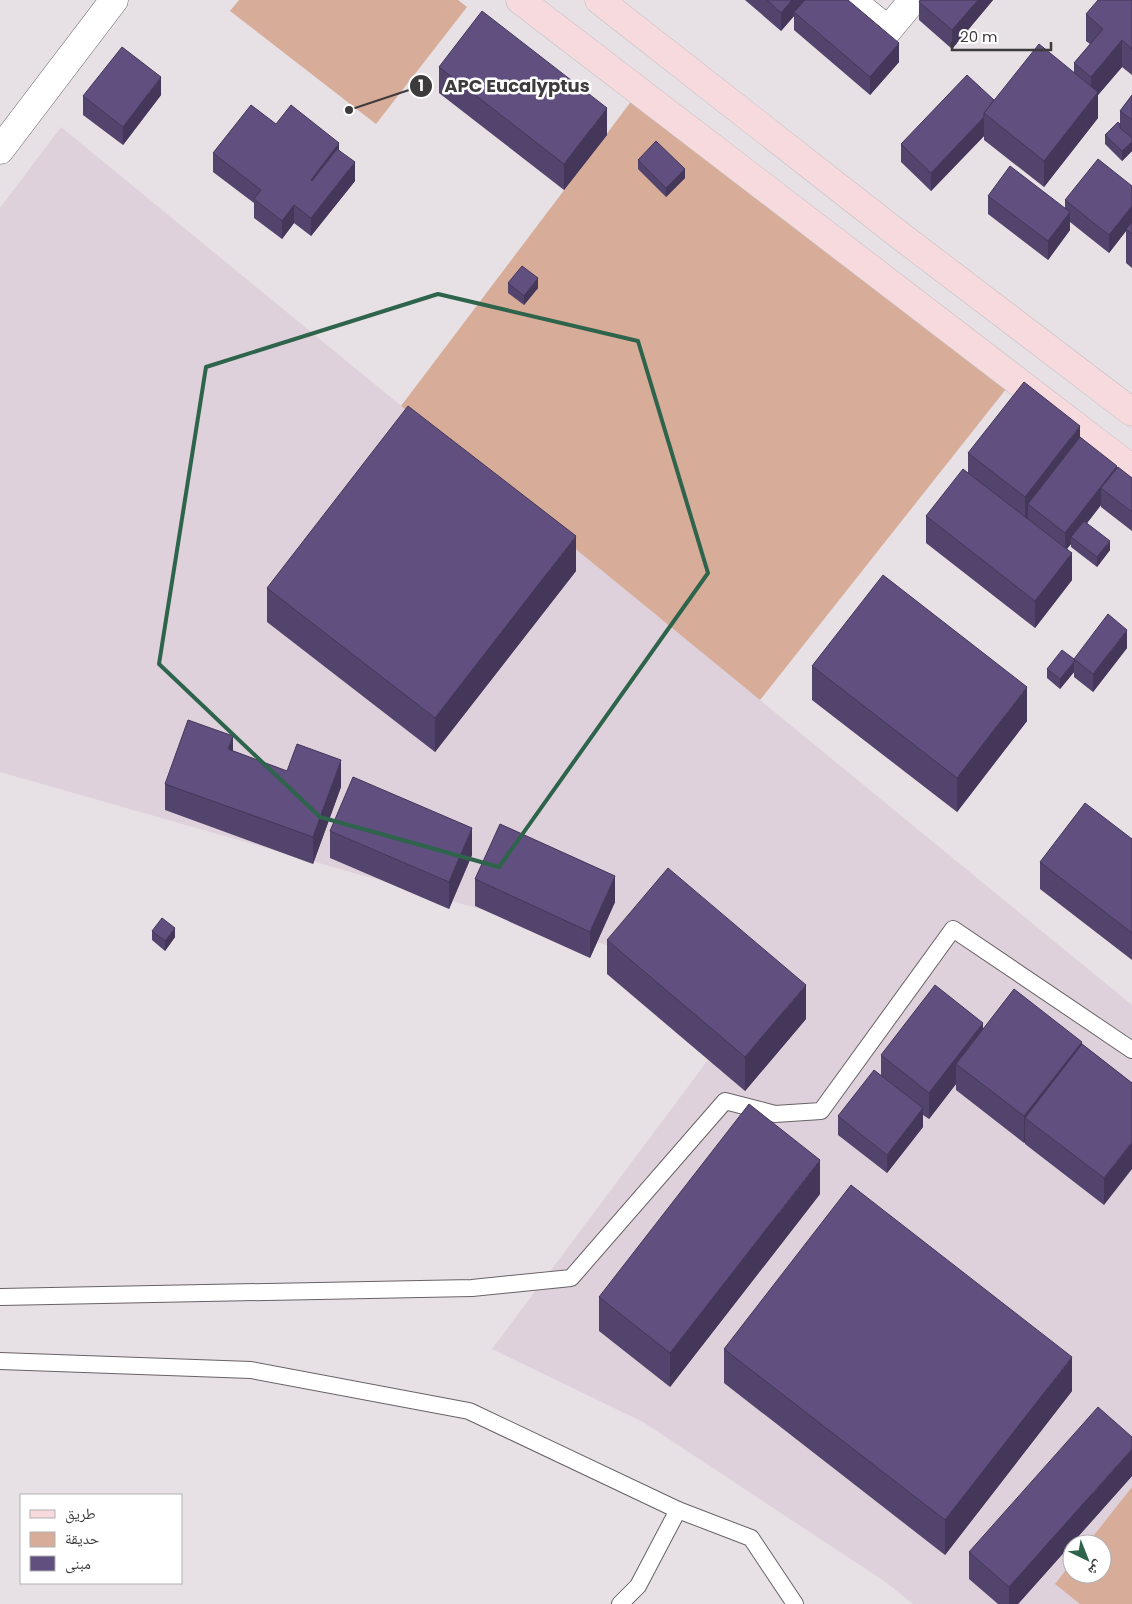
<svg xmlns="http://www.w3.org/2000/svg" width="1132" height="1604" font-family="Poppins,'Noto Naskh Arabic',sans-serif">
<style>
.built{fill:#dfd1db;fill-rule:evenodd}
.green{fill:#d7ad9a}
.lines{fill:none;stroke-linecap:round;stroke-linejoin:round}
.lane-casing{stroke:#686266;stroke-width:18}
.street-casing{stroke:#686266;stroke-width:29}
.primary-casing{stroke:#c1c0c1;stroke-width:29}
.lane{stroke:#fff;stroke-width:16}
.street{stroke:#fff;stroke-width:28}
.primary{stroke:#f7dade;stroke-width:28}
.wall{fill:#53446d}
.shaded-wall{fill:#443759}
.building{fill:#614f7f;stroke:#443759}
.marked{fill:none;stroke:#2d644b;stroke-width:4;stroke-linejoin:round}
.leader{fill:none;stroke:#3e3b3d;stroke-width:2}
.callout-dot{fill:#3e3b3d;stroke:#fff;stroke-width:2}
.mark-label{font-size:15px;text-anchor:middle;font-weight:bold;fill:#fff}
.callout-label{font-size:18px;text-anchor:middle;font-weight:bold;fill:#3e3b3d;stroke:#fff;stroke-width:5;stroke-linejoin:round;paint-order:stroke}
</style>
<rect width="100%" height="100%" fill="#e7e0e5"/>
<path class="built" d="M61,127L1132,1005V1604H913L884,1581L643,1422L492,1349L761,989L0,772V208ZM1072,1544H1102V1574H1072Z"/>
<g class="green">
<path d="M239,0H458L467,7L376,124L230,11Z"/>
<path d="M639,91L1014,379L760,700L401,406Z"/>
<path d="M1132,1487V1604H1080L1055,1584L1072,1562V1574H1102V1544H1087Z"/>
</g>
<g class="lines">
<g class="lane-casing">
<g id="lane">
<path d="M0,1297L472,1288L571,1278L725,1101L775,1114L821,1111L953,929L1132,1050"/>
<path d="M0,1361L251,1370L469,1411L678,1510"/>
<path d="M620,1604L638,1586L678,1510L751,1538L795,1604"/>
</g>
</g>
<g class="street-casing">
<g id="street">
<path d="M851,0L888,30L913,0"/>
<path d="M0,150L114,0"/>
</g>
</g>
<g class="primary-casing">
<g id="primary">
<path d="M520,0L1132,469"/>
<path d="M599,0L898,234L1132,412"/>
</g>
</g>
<use href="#lane" class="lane"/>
<use href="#street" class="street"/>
<use href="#primary" class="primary"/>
</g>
<g class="wall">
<path d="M745,0H848L899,62L870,95L794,30V16L781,31Z"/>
<path d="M993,0L952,49L919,20V2Z"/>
<path d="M1132,0V75L1122,67L1098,95V118L1044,187L984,140V136L931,191L901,162V144L994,100L1074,72V63L1090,44L1086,41V14Z"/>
<path d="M439,67L607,135L564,190L439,93Z"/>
<path d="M161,95L123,145L83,115V96Z"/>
<path d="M1132,95V151L1122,161L1105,144V135L1120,124V111Z"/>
<path d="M276,124L339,150L355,181L311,236L294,223L282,239L254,218V203L213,172V153Z"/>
<path d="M638,160L685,178L666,197L638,169Z"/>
<path d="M1132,186V268L1126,263V231L1109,253L1070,222V230L1048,260L988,214V196L1065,208V200Z"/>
<path d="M508,283L538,288L524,305L508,293Z"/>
<path d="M1080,437L1117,468L1132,478V531L1101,507V505L1087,523L1110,550L1097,567L1071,547V544L1067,549L1072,580L1035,628L926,543V516L968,473V453Z"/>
<path d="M576,571L435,752L267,622V588Z"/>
<path d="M1127,648L1093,692L1074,677V672L1060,689L1047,678V669L1074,659Z"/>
<path d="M812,666L1027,721L957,812L812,700Z"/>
<path d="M233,751L287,771L341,787L313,864L165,810V784Z"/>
<path d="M330,831L472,855L449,909L330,858Z"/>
<path d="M1132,839V960L1040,889V862Z"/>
<path d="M475,879L615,902L590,958L475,906Z"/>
<path d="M152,931L175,937L165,951L152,940Z"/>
<path d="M607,940L806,1019L745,1091L607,974Z"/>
<path d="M983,1029L1082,1044L1132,1083L1104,1205L1025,1144V1142L1024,1143L956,1090V1084L929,1119L923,1115V1127L887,1173L838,1135V1116L881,1075V1055Z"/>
<path d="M820,1194L670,1387L599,1331V1297Z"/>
<path d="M724,1349L1072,1391L945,1555L724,1383Z"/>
<path d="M1132,1476L1018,1604H998L969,1579V1552Z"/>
</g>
<g class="shaded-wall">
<path d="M792,0H809L794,12V16L781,31V13Z"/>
<path d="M978,0H993L952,49V30Z"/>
<path d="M1122,40V67L1098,95V118L1044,187V161L1091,101V77Z"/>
<path d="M899,43V62L870,95V77Z"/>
<path d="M161,77V95L123,145V127Z"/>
<path d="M607,108V135L564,190V164Z"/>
<path d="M984,117V136L931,191V173Z"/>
<path d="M1132,142V151L1122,161V151Z"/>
<path d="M339,143V161L311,198V180Z"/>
<path d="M355,162V181L311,236V218Z"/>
<path d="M685,169V178L666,197V188Z"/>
<path d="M294,205V223L282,239V221Z"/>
<path d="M1132,206V224L1126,229V231L1109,253V235Z"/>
<path d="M1070,212V230L1048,260V241Z"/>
<path d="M538,278V288L524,305V296Z"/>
<path d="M1080,426V453L1028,504V520L1025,524V497Z"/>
<path d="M1117,466V484L1101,488V505L1074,540L1071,537V544L1065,551V533Z"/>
<path d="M576,536V571L435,752V718Z"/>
<path d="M1110,541V550L1097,567V557Z"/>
<path d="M1072,553V580L1035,628V601Z"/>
<path d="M1127,630V648L1093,692V674Z"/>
<path d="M1074,662V672L1060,689V679Z"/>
<path d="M1027,687V721L957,812V778Z"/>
<path d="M233,736V762L228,749Z"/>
<path d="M341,760V787L313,864V837Z"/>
<path d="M472,828V855L449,909V882Z"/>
<path d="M615,876V902L590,958V932Z"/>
<path d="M175,928V937L165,951V941Z"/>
<path d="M806,985V1019L745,1091V1057Z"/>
<path d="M983,1023V1050L956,1064V1084L929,1119V1093Z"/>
<path d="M1082,1042V1068L1025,1118V1142L1024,1143V1116Z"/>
<path d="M923,1108V1127L887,1173V1155Z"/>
<path d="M1132,1142V1169L1104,1205V1178Z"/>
<path d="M820,1160V1194L670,1387V1353Z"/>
<path d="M1072,1357V1391L945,1555V1520Z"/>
<path d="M1132,1449V1476L1018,1604H1009V1587Z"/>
</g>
<g class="building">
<path d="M767,0H792L781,13Z"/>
<path d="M805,0H848L899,43L870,77L794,12Z"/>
<path d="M920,0H978L952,30L919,2Z"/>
<path d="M1098,0H1132V49L1122,40L1091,77L1074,63L1103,29L1086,14Z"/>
<path d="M482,11L607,108L564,164L439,67Z"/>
<path d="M1039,44L1098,92L1044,161L984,113Z"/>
<path d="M122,47L161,77L123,127L83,96Z"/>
<path d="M967,75L994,100L984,113V117L931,173L901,144Z"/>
<path d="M1132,95V120L1120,111Z"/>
<path d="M251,105L276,124L291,105L339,143L311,180L312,181L337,149L355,162L311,218L294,205L282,221L254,199L261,190L213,153Z"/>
<path d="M1118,122L1120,124V128L1132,138V142L1122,151L1105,135Z"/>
<path d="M656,141L685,169L666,188L638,160Z"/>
<path d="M1098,159L1132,186V206L1109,235L1065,200Z"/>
<path d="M1010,166L1070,212L1048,241L988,196Z"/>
<path d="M1132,222V234L1126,229Z"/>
<path d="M522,266L538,278L524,296L508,283Z"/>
<path d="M1024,382L1080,426L1025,497L968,453Z"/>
<path d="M408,406L576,536L435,718L267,588Z"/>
<path d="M1080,437L1117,466L1065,533L1028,504Z"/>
<path d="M1118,467L1132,478V512L1101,488Z"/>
<path d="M963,469L1072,553L1035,601L926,516Z"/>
<path d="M1084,521L1110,541L1097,557L1071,537Z"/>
<path d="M883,575L1027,687L957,778L812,666Z"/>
<path d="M1108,614L1127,630L1093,674L1074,659Z"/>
<path d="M1062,650L1074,659V662L1060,679L1047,669Z"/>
<path d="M188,720L233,736L228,749L287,771L297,744L341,760L313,837L165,784Z"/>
<path d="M353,777L472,828L449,882L330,831Z"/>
<path d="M1085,803L1132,839V933L1040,862Z"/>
<path d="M500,824L615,876L590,932L475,879Z"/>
<path d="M668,868L806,985L745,1057L607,940Z"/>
<path d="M162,918L175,928L165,941L152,931Z"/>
<path d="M935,985L983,1023L929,1093L881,1055Z"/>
<path d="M1014,989L1082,1042L1024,1116L956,1064Z"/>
<path d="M1082,1044L1132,1083V1142L1104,1178L1025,1118Z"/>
<path d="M874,1070L923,1108L887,1155L838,1116Z"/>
<path d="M749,1104L820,1160L670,1353L599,1297Z"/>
<path d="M851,1185L1072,1357L945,1520L724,1349Z"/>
<path d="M1098,1407L1132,1437V1449L1009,1587L969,1552Z"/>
</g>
<path class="marked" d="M438,294L638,341L708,573L499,867L320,817L159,664L206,367Z"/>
<path class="leader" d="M349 110L421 86"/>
<g class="callout-dot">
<circle cx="349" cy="110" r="5"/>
<circle cx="421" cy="86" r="12"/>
</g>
<g class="mark-label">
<text x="421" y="91">1</text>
</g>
<g class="callout-label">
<text x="517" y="92">APC Eucalyptus</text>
</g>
<rect x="20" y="1494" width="162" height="90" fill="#ffffff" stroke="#b2b1b1"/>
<rect x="30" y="1510" width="25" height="8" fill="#f7dade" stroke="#b2b1b1"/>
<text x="65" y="1519" font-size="15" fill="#3e3b3d">طريق</text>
<rect x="30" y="1532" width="25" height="15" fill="#d7ad9a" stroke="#b2b1b1"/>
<text x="65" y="1544" font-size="15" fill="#3e3b3d">حديقة</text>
<rect x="30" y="1556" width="25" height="15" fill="#614f7f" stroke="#b2b1b1"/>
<text x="65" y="1569" font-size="15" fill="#3e3b3d">مبنى</text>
<g transform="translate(1087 1559) rotate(137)"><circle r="24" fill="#ffffff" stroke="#b2b1b1"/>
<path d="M0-4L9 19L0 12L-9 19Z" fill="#2d644b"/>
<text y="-8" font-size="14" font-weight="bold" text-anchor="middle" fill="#3e3b3d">ش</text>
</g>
<path d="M952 42v8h99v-8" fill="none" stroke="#3e3b3d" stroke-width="2.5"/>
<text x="960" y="42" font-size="15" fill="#3e3b3d" stroke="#ffffff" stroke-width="4" paint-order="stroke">20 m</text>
</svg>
